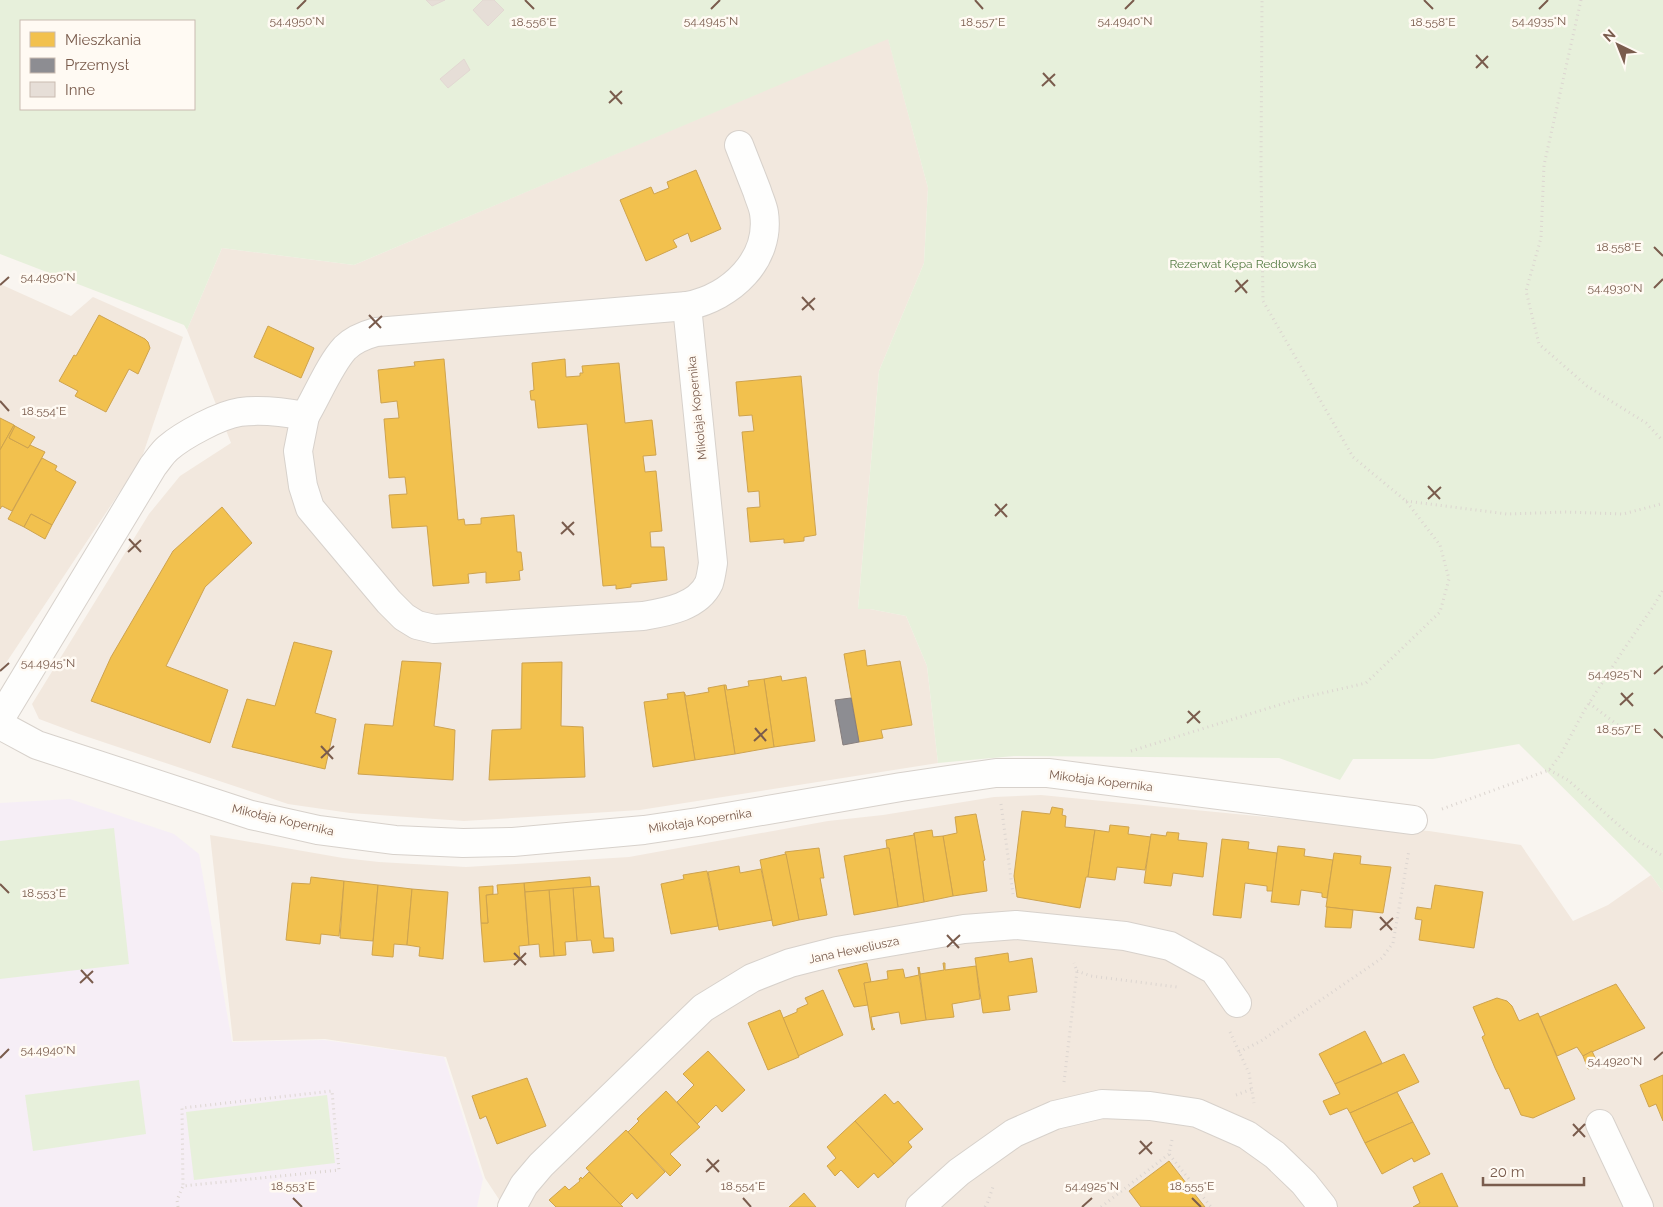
<svg xmlns="http://www.w3.org/2000/svg" width="1663" height="1207" font-family="Raleway,sans-serif">
<style>
.residential{fill:#f2e8de}
.education{fill:#f6eef6}
.green{fill:#e7f0db;fill-rule:evenodd}
.homes{fill:#f2c14e;stroke:#cea34e}
.industry{fill:#8d8d92;stroke:#877e7d}
.building{fill:#e6ded7;stroke:#e2d8d2}
.lines{fill:none;stroke-linecap:round;stroke-linejoin:round}
.minor-casing{stroke:#d7d1cb;stroke-width:30}
.path{stroke:#dcd5d0;stroke-width:3;stroke-dasharray:1 4;stroke-linecap:butt}
.minor{stroke:#fefefd;stroke-width:28}
.ticks{fill:none;stroke:#7a5c4d;stroke-width:2}
.labels{text-anchor:middle;dominant-baseline:central;stroke-width:5;stroke-linejoin:round;paint-order:stroke}
.park-label{font-size:12px;fill:#537a41;stroke:#fffaf3}
.street-label{font-size:12px;fill:#7a5c4d;stroke:#fffaf3}
.ticks-label{font-size:12px;text-anchor:middle;fill:#7a5c4d;stroke:#fffaf3;stroke-width:5;stroke-linejoin:round;paint-order:stroke}
</style>
<rect width="100%" height="100%" fill="#f9f5f0"/>
<g class="residential">
<path d="M888,38L928,188L924,263L879,371L858,609H870L906,616L927,666L938,763L640,810L464,821L350,813L288,804L79,734L39,719L32,704L149,514L180,476L231,443L187,330L222,248L354,265Z"/>
<path d="M0,284L71,316L93,297L183,337L141,460L0,672Z"/>
<path d="M1041,795L1328,823L1429,831L1521,845L1573,921L1608,905L1651,875L1663,892V1207H504L485,1178L446,1057L325,1039L233,1041L210,835L343,858L379,862L466,867L629,857L828,821L883,815L994,797Z"/>
</g>
<path class="education" d="M70,799L174,834L199,854L232,1042L324,1040L444,1057L483,1179L477,1207H0V803Z"/>
<g class="green">
<path d="M0,0H1663V892L1651,875L1519,744L1433,759H1353L1340,780L1279,758L1014,756L938,763L927,666L906,616L870,609H858L879,371L924,263L928,188L888,39L354,265L222,248L187,330L184,325L0,254ZM21,21H194V109H21Z"/>
<path d="M114,828L129,964L0,979V841Z"/>
<path d="M139,1080L146,1134L33,1151L25,1095Z"/>
<path d="M327,1095L335,1163L194,1180L186,1112Z"/>
</g>
<g class="homes">
<path d="M696,170L721,229L691,242L688,233L673,240L677,247L646,261L620,200L651,187L654,194L669,188L667,182Z"/>
<path d="M99,315L145,339L148,342L150,348L138,374L129,369L106,412L75,396L78,391L59,381L74,355L76,356Z"/>
<path d="M268,326L314,348L301,378L254,357Z"/>
<path d="M444,359L458,520L464,519L465,525L481,524V518L514,515L517,552H521L523,570L519,571L520,580L486,583V572L468,574L469,583L433,586L427,526L392,528L389,495L407,494L405,477L389,478L384,419L399,418L397,401L381,403L378,370L415,366L414,362Z"/>
<path d="M565,359L566,377L580,376V373H583L582,366L619,363L625,423L652,420L656,455L643,456L645,472L656,471L662,531L650,532L651,547H664L667,580L631,584V587L616,589V585L603,586L587,424L538,428L535,400H531L530,391L534,390L532,363Z"/>
<path d="M801,376L816,535L804,537V541L784,543V539L750,542L747,508L760,507L759,491L748,492L742,432L754,431L752,415L739,416L736,382Z"/>
<path d="M0,418L14,425L0,450Z"/>
<path d="M14,425L15,426L9,438L28,448L30,445L45,452L12,511L2,506L0,509V450Z"/>
<path d="M15,426L35,437L28,448L9,438Z"/>
<path d="M42,458L57,466L55,470L76,482L52,525L31,514L24,527L8,519Z"/>
<path d="M222,507L252,543L205,587L166,666L228,690L210,743L91,701L111,657L173,551Z"/>
<path d="M31,514L52,525L45,539L24,527Z"/>
<path d="M294,642L332,651L315,713L336,719L325,769L232,747L247,699L275,706Z"/>
<path d="M865,650L867,666L900,661L912,725L881,730L883,738L859,742L844,654Z"/>
<path d="M402,661L441,663L434,726L455,730L453,780L358,774L365,724L393,726Z"/>
<path d="M562,662L561,726L583,727L585,777L489,780L492,730L521,729L522,663Z"/>
<path d="M781,676L782,681L806,677L815,741L774,747L764,679Z"/>
<path d="M764,679L774,747L735,754L724,685H726L727,690L749,686L748,681Z"/>
<path d="M724,685L735,754L695,760L684,692L686,696L709,692L708,688Z"/>
<path d="M684,692L695,760L653,767L644,702L668,699L667,694Z"/>
<path d="M1052,807L1063,809L1062,815L1066,816L1065,827L1095,830L1088,877H1086L1080,908L1017,897L1014,876L1022,811L1050,814Z"/>
<path d="M976,814L985,860L983,861L987,891L953,896L943,836L957,833L955,817Z"/>
<path d="M1110,825L1129,827L1128,834L1151,837L1145,870L1117,867L1115,880L1088,877L1095,830L1109,832Z"/>
<path d="M932,830L933,837L943,836L953,896L924,902L914,833Z"/>
<path d="M1167,832L1179,833L1178,840L1207,843L1203,877L1173,873L1171,886L1144,883L1151,834L1166,836Z"/>
<path d="M914,833L924,902L898,907L889,848H887L886,840L914,835Z"/>
<path d="M1222,839L1249,842L1248,849L1277,853L1273,891H1267V886L1245,883L1241,918L1213,915Z"/>
<path d="M1278,846L1305,849L1304,856L1333,860L1327,898L1322,897V893L1301,890L1299,905L1271,902Z"/>
<path d="M819,848L824,878H820L827,915L799,920L785,852Z"/>
<path d="M887,848H889L898,907L854,915L844,856Z"/>
<path d="M1334,853L1361,856L1360,864L1391,867L1383,913L1326,907Z"/>
<path d="M786,854L799,920L773,926L760,860Z"/>
<path d="M739,866L740,873L761,869L772,920L719,930L708,872Z"/>
<path d="M707,871L718,926L671,934L661,884L684,879L683,875Z"/>
<path d="M311,877L344,881L339,936L321,934L320,944L286,940L292,883L310,884Z"/>
<path d="M590,877L591,887L525,892L524,883Z"/>
<path d="M344,881L378,885L373,941L340,938Z"/>
<path d="M524,883L529,945L519,946L520,959L484,962L481,923H488L486,895L498,894L497,885Z"/>
<path d="M378,885L412,889L407,945L394,944L393,957L372,955Z"/>
<path d="M1435,885L1483,892L1474,948L1419,940L1422,920L1415,919L1417,907L1431,909Z"/>
<path d="M493,886V894L486,895L488,923H481L479,887Z"/>
<path d="M599,886L604,938H613L614,951L593,953L591,940L577,941L573,888Z"/>
<path d="M573,888L577,941L565,942L566,955L554,956L549,890Z"/>
<path d="M412,889L448,892L443,959L419,956L420,947L407,945Z"/>
<path d="M549,890L554,956L540,957L539,944L529,945L525,892Z"/>
<path d="M1327,907L1353,910L1351,928L1325,927Z"/>
<path d="M1008,953L1009,962L1032,958L1037,992L1008,996L1010,1010L983,1013L975,958Z"/>
<path d="M867,963L871,982L864,983L868,1005L854,1007L838,970Z"/>
<path d="M943,963H945V970L976,966L980,999L952,1004L954,1017L926,1020L919,967L920,974L944,970Z"/>
<path d="M918,967L926,1020L901,1024L899,1012L871,1017L873,1028L875,1029L872,1030L864,983L888,979L887,971L903,969L905,978L919,975Z"/>
<path d="M1616,984L1645,1028L1583,1056L1577,1047L1557,1056L1540,1017Z"/>
<path d="M823,990L843,1035L798,1056L783,1018L797,1012V1009L808,1004L805,998Z"/>
<path d="M1497,998L1507,1001L1512,1006L1519,1021L1538,1013L1575,1099L1533,1118L1521,1115L1509,1088L1505,1089L1495,1068L1482,1037L1485,1035L1473,1007Z"/>
<path d="M780,1010L799,1057L768,1070L748,1023Z"/>
<path d="M1365,1031L1382,1063L1335,1084L1319,1054Z"/>
<path d="M708,1051L745,1090L722,1112L716,1105L697,1124L677,1102L694,1085L683,1074Z"/>
<path d="M1592,1051L1598,1064L1588,1069L1583,1056Z"/>
<path d="M1404,1054L1419,1082L1350,1113L1347,1108L1330,1115L1323,1101L1340,1094L1335,1084Z"/>
<path d="M1663,1075V1121L1656,1104L1649,1107L1640,1085Z"/>
<path d="M527,1078L546,1126L497,1144L486,1116L480,1119L472,1096Z"/>
<path d="M666,1091L700,1127L670,1154L681,1165L670,1176L628,1132L639,1121L637,1119Z"/>
<path d="M1397,1092L1413,1122L1365,1143L1350,1113Z"/>
<path d="M885,1094L894,1104L898,1101L923,1129L908,1142L912,1147L894,1164L855,1121Z"/>
<path d="M855,1121L894,1164L878,1178L874,1173L858,1188L841,1170L835,1176L827,1166L836,1158L827,1147Z"/>
<path d="M1413,1122L1430,1154L1414,1162L1412,1158L1382,1174L1365,1143Z"/>
<path d="M626,1130L665,1172L637,1199L632,1193L620,1205L586,1168Z"/>
<path d="M1169,1161L1193,1192L1205,1207H1141L1129,1191Z"/>
<path d="M589,1172L623,1207H556L549,1200L565,1186L569,1190L580,1181L579,1179L581,1177L582,1179Z"/>
<path d="M1442,1173L1458,1207H1413L1420,1203L1413,1187Z"/>
<path d="M804,1193L816,1207H789Z"/>
</g>
<path class="industry" d="M851,698L859,742L843,745L835,700Z"/>
<g class="building">
<path d="M426,0H445L432,6Z"/>
<path d="M483,0H494L504,10L488,26L473,10Z"/>
<path d="M464,59L470,70L448,88L440,79Z"/>
</g>
<g class="lines">
<g class="minor-casing">
<g id="minor">
<path d="M305,416L298,451L303,486L310,508L389,602L404,617L417,625L434,629L643,616C666,612 698,607 709,583C711,577 712,569 713,563L687,306"/>
<path d="M0,719L153,466C158,460 162,453 168,448C183,435 220,415 240,412C262,409 284,412 305,416C317,396 330,364 345,348C353,340 365,335 376,332L687,306C731,297 771,260 764,213C763,206 759,198 757,191C751,176 745,160 739,145"/>
<path d="M0,725L37,745L251,815L318,830L395,840L463,843L513,842L644,830L698,822L901,787L996,773H1048L1413,820"/>
<path d="M1600,1124L1639,1207"/>
<path d="M512,1207L524,1185L541,1165L703,1008L752,978L790,963L837,951L964,929L1016,925L1125,936L1170,946L1214,970L1237,1003"/>
<path d="M920,1207L959,1172L1014,1133L1055,1115L1102,1104L1150,1106L1197,1113L1247,1135L1275,1155L1304,1183L1323,1207"/>
</g>
</g>
<g class="path">
<path d="M1581,0L1544,165L1541,238L1526,291L1539,344L1587,386L1646,423L1663,441"/>
<path d="M1406,501L1507,514L1566,512L1623,514L1661,504L1663,506"/>
<path d="M1589,703L1623,729"/>
<path d="M1131,751L1301,698L1366,683L1440,612L1449,579L1440,545L1406,501L1353,457L1263,301L1261,169L1262,0"/>
<path d="M1549,770L1568,780L1632,837L1663,856"/>
<path d="M1001,804L1013,894"/>
<path d="M1442,809L1549,770L1561,754L1584,711L1624,649L1653,607L1663,590"/>
<path d="M1077,971L1091,976L1177,987"/>
<path d="M1230,1032L1249,1073L1254,1103"/>
<path d="M1239,1052L1261,1041L1382,958L1393,943L1409,850"/>
<path d="M1064,1082L1077,971L1074,963"/>
<path d="M1236,1095L1252,1089"/>
<path d="M1172,1140L1169,1154L1211,1207"/>
<path d="M178,1207L177,1200L183,1186L339,1170L332,1091L182,1108L183,1186"/>
<path d="M985,1207L987,1204L993,1187"/>
<path d="M1101,1207L1169,1154"/>
</g>
<use href="#minor" class="minor"/>
</g>
<path class="ticks" d="M525,0L534,9M975,0L983,9M1424,0L1433,9M297,9L306,0M711,9L720,0M1125,9L1134,0M1539,9L1548,0M1476,55L1488,68M1476,68L1488,56M1043,73L1055,86M1042,86L1055,74M610,91L622,104M609,103L622,91M1654,247L1663,256M1236,280L1247,293M0,285L9,277M1654,288L1663,279M1235,292L1248,280M802,297L814,310M802,310L815,298M369,315L381,328M369,328L382,316M0,401L9,411M1428,486L1440,499M1428,499L1441,487M995,504L1007,517M995,516L1007,504M562,522L574,535M561,534L574,522M129,539L141,552M128,552L141,540M0,671L9,663M1654,674L1663,666M1621,693L1633,706M1620,705L1633,693M1188,711L1200,723M1187,723L1200,711M755,728L766,741M1654,729L1663,738M754,741L767,729M321,746L333,759M321,758L334,746M0,884L9,893M1380,917L1392,930M1380,930L1393,918M947,935L959,948M947,947L960,935M514,953L526,965M514,965L526,953M81,970L93,983M80,983L93,971M0,1058L9,1049M1654,1060L1663,1052M1573,1124L1585,1137M1573,1136L1585,1124M1140,1141L1152,1154M1139,1154L1152,1142M707,1159L719,1172M706,1172L719,1160M293,1198L302,1207M743,1198L751,1207M1192,1198L1201,1207M1082,1207L1092,1198"/>
<g class="labels">
<g class="park-label">
<text x="1243" y="264">Rezerwat Kępa Redłowska</text>
</g>
<g class="street-label">
<text transform="translate(697 408) rotate(-96)">Mikołaja Kopernika</text>
<text transform="translate(1101 781) rotate(7)">Mikołaja Kopernika</text>
<text transform="translate(283 820) rotate(13)">Mikołaja Kopernika</text>
<text transform="translate(700 821) rotate(-9)">Mikołaja Kopernika</text>
<text transform="translate(854 950) rotate(-12)">Jana Heweliusza</text>
</g>
</g>
<g class="ticks-label">
<text x="711" y="25">54.4945°N</text>
<text x="297" y="25">54.4950°N</text>
<text x="1125" y="25">54.4940°N</text>
<text x="1539" y="25">54.4935°N</text>
<text x="534" y="26">18.556°E</text>
<text x="983" y="26">18.557°E</text>
<text x="1433" y="26">18.558°E</text>
<text x="1619" y="251">18.558°E</text>
<text x="48" y="281">54.4950°N</text>
<text x="1615" y="292">54.4930°N</text>
<text x="44" y="415">18.554°E</text>
<text x="48" y="667">54.4945°N</text>
<text x="1615" y="678">54.4925°N</text>
<text x="1619" y="733">18.557°E</text>
<text x="44" y="897">18.553°E</text>
<text x="48" y="1054">54.4940°N</text>
<text x="1615" y="1065">54.4920°N</text>
<text x="293" y="1190">18.553°E</text>
<text x="743" y="1190">18.554°E</text>
<text x="1192" y="1190">18.555°E</text>
<text x="1092" y="1190">54.4925°N</text>
</g>
<rect x="20" y="20" width="175" height="90" fill="#fffaf3" stroke="#cabbb1"/>
<rect x="30" y="32" width="25" height="15" fill="#f2c14e" stroke="#cabbb1"/>
<text x="65" y="45" font-size="15" fill="#7a5c4d">Mieszkania</text>
<rect x="30" y="58" width="25" height="15" fill="#8d8d92" stroke="#cabbb1"/>
<text x="65" y="70" font-size="15" fill="#7a5c4d">Przemysł</text>
<rect x="30" y="82" width="25" height="15" fill="#e6ded7" stroke="#cabbb1"/>
<text x="65" y="95" font-size="15" fill="#7a5c4d">Inne</text>
<g transform="translate(1618 45) rotate(317)" stroke="#fffaf3" stroke-width="4" paint-order="stroke">
<path d="M0-4L9 19L0 12L-9 19Z" fill="#7a5c4d"/>
<text y="-8" font-size="14" font-weight="bold" text-anchor="middle" fill="#7a5c4d">N</text>
</g>
<path d="M1483 1177v8h101v-8" fill="none" stroke="#7a5c4d" stroke-width="2.5"/>
<text x="1490" y="1177" font-size="15" fill="#7a5c4d" stroke="#fffaf3" stroke-width="4" paint-order="stroke">20 m</text>
</svg>
